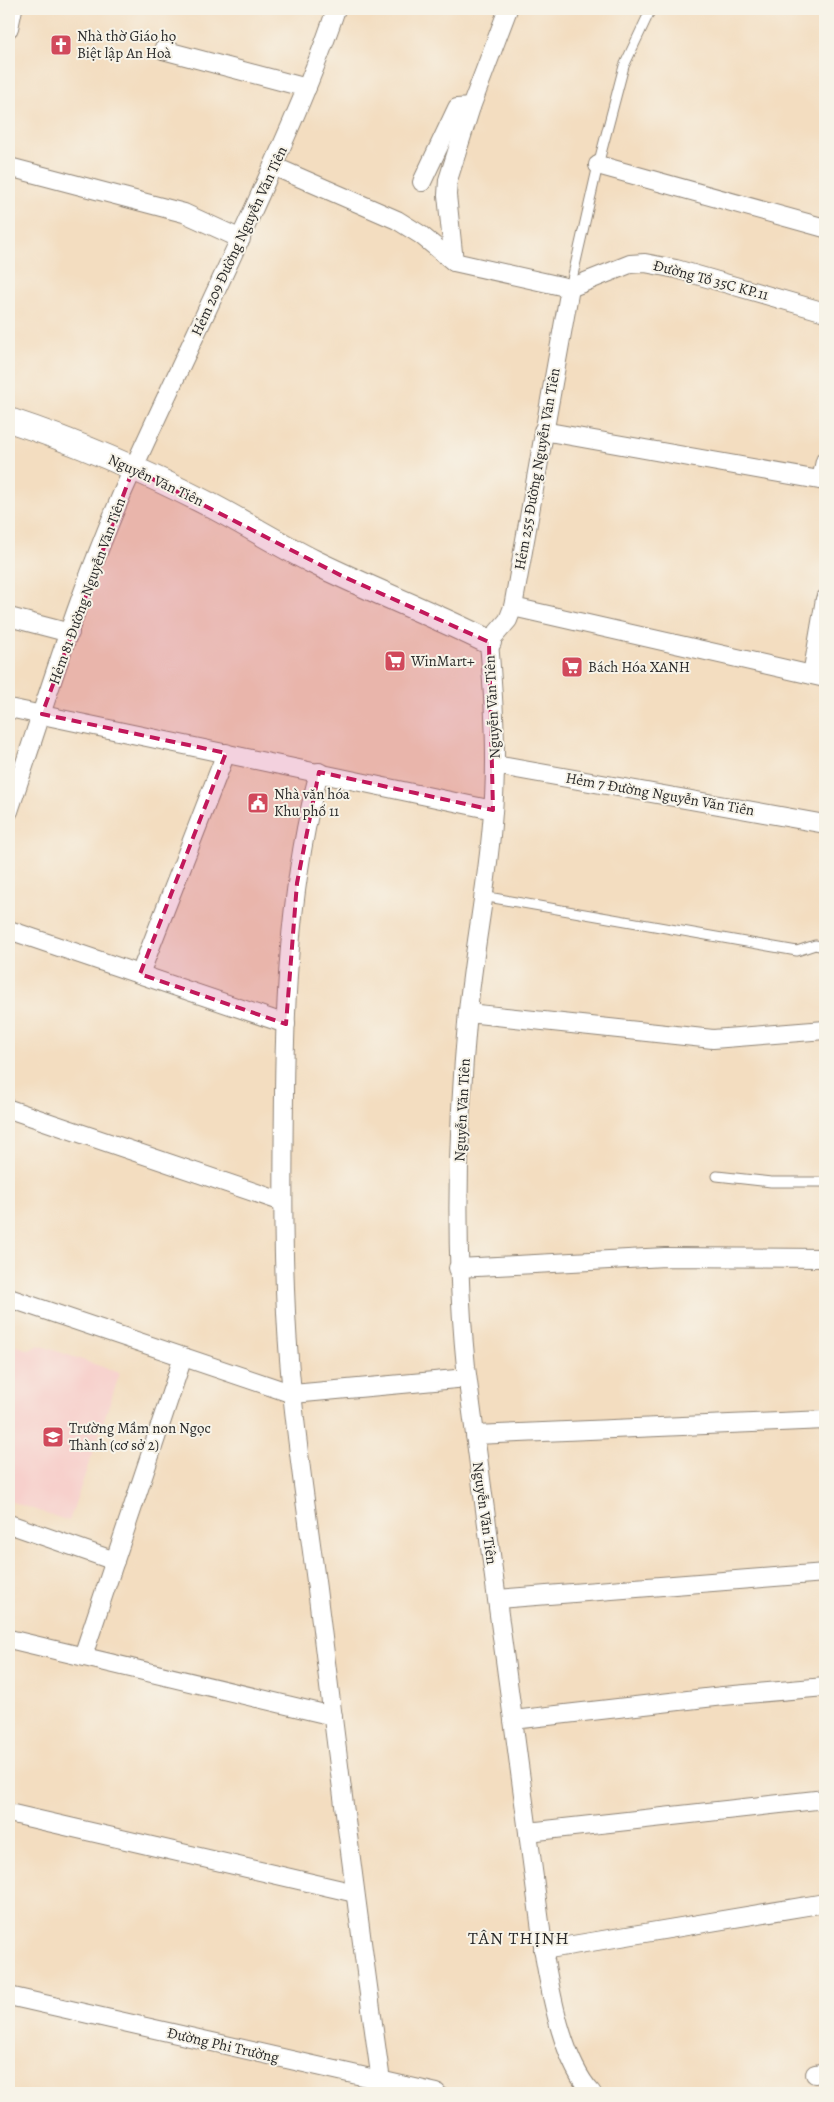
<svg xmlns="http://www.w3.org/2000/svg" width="834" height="2102" font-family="Alegreya,serif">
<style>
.built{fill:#f7d0cc}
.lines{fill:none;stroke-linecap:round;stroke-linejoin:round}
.lane-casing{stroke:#8f8476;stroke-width:11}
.street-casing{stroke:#8f8476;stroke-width:20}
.secondary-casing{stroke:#8f8476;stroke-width:26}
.lane{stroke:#fff;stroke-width:9}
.street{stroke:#fff;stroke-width:18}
.secondary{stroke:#fff;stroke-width:24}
.marked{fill:#c2185b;fill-opacity:0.2;stroke:#c2185b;stroke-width:4;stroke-dasharray:10 6;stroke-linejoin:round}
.labels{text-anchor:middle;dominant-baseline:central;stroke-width:4;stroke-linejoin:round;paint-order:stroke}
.poi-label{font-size:15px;fill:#2b2b2b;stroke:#f7f3e8;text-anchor:start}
.street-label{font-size:15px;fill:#2b2b2b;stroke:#f7f3e8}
.quarter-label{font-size:18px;letter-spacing:1px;fill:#2b2b2b;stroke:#f7f3e8}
</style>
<rect width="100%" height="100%" fill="#f7f3e8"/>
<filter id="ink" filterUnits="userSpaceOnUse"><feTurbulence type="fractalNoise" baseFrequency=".02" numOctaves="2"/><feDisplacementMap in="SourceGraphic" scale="10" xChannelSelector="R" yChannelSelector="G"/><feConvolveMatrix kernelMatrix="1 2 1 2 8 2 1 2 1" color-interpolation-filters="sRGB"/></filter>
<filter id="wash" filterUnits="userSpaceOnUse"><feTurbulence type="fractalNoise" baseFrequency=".0096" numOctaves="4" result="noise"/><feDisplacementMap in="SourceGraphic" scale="20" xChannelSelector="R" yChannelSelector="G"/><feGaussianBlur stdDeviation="1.12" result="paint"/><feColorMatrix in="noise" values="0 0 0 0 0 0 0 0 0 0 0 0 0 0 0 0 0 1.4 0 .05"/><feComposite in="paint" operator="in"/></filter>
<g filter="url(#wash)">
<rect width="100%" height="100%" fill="#f3ddc0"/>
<path class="built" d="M9,1343L29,1350L39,1345L120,1373L69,1521L9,1501Z"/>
</g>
<g filter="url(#ink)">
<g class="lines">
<g class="lane-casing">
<g id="lane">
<path d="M570,288L598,165L624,66L651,9"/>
<path d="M482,896L797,951L815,945L825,947"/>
<path d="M717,1176L771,1182H825"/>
</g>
</g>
<g class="street-casing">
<g id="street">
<path d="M9,28L13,9"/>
<path d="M163,50L307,88"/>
<path d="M598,165L825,228"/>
<path d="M273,166L397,220L421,235L454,262L570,288"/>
<path d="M9,167L184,213L241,239"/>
<path d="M422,182L457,108L471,107"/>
<path d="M454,262L447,195L448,180L471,107L508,9"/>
<path d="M570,288L513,607L508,620L489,642C494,702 498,764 492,824C487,887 474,949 468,1011C457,1130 454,1248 466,1367L545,1960C552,2000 564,2063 592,2093"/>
<path d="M570,288L630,264L645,263L676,269L825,312"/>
<path d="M543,431L825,481"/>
<path d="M821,480L825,461"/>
<path d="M513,607L825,678"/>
<path d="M9,617L70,633"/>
<path d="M812,675L825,599"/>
<path d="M9,708L493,810"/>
<path d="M495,765L825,824"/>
<path d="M319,772C291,877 285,986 284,1094C283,1182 282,1271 289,1359C295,1436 307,1512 317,1589C337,1753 358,1917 381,2081L379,2093"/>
<path d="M9,811C48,696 83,577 134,467C179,368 227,270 271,170C295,117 318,64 336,9"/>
<path d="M9,930L286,1024"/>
<path d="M140,974L226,753"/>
<path d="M468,1013L713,1039L825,1030"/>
<path d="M9,1109L283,1202"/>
<path d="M458,1268L665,1257L825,1258"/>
<path d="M9,1298L293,1394L467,1378"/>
<path d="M475,1435L825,1420"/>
<path d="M9,1524L115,1561"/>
<path d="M497,1599L825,1573"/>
<path d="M9,1639L333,1716"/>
<path d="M83,1656L183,1357"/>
<path d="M513,1720L723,1696L825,1687"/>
<path d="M9,1813L355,1893"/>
<path d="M528,1832L825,1799"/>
<path d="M543,1950L825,1903"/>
<path d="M9,1996L437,2093"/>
<path d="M815,2074L825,2072"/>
</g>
</g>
<g class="secondary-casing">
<path id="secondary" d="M9,420C79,443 148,473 214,507C248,525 280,545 314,562C371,590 431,613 489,642"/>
</g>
<use href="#lane" class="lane"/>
<use href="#street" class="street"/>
<use href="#secondary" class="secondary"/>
</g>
</g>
<path class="marked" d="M133,469L342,576L489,642L493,810L319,772L297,883L286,1024L140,974L226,753L42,714Z"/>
<defs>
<g id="church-square" transform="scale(1.125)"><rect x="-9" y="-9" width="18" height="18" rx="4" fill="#d1495b" stroke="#f7f3e8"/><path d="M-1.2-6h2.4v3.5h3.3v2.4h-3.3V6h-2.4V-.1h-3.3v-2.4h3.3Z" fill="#fff"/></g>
<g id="supermarket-square" transform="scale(1.125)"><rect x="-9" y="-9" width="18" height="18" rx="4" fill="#d1495b" stroke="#f7f3e8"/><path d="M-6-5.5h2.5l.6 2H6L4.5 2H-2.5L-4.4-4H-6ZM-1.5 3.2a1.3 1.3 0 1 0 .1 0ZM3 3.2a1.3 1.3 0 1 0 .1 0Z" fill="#fff"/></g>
<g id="civic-square" transform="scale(1.125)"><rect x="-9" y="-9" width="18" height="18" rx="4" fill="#d1495b" stroke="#f7f3e8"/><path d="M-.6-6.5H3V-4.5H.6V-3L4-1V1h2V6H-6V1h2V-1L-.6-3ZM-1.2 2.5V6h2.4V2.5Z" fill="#fff"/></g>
<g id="school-square" transform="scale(1.125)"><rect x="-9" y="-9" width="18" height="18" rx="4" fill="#d1495b" stroke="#f7f3e8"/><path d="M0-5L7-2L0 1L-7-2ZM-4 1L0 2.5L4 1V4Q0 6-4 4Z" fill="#fff"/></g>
</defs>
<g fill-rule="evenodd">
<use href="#church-square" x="61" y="45"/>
<use href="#supermarket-square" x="395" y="661"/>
<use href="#supermarket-square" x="572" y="667"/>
<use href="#civic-square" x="258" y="803"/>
<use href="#school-square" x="53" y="1437"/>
</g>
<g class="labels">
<g class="poi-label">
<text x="77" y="36">Nhà thờ Giáo họ<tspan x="77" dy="17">Biệt lập An Hoà</tspan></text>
<text x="411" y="661">WinMart+</text>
<text x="588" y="667">Bách Hóa XANH</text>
<text x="274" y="794">Nhà văn hóa<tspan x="274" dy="17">Khu phố 11</tspan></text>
<text x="69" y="1428">Trường Mầm non Ngọc<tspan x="69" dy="17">Thành (cơ sở 2)</tspan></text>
</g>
<g class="street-label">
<text transform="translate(239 241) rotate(-65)">Hẻm 209 Đường Nguyễn Văn Tiên</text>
<text transform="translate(711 280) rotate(15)">Đường Tổ 35C KP.11</text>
<text transform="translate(537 469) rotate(-80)">Hẻm 255 Đường Nguyễn Văn Tiên</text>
<text transform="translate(156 480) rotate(25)">Nguyễn Văn Tiên</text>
<text transform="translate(87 591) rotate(-70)">Hẻm 81 Đường Nguyễn Văn Tiên</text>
<text transform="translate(492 707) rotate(-93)">Nguyễn Văn Tiên</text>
<text transform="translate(660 794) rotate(10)">Hẻm 7 Đường Nguyễn Văn Tiên</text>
<text transform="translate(462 1110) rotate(-87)">Nguyễn Văn Tiên</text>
<text transform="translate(485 1513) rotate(82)">Nguyễn Văn Tiên</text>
<text transform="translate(223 2045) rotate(13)">Đường Phi Trường</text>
</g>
<g class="quarter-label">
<text x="519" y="1938">TÂN THỊNH</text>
</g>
</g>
<rect width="834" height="2102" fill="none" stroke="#f7f3e8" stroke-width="30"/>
</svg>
